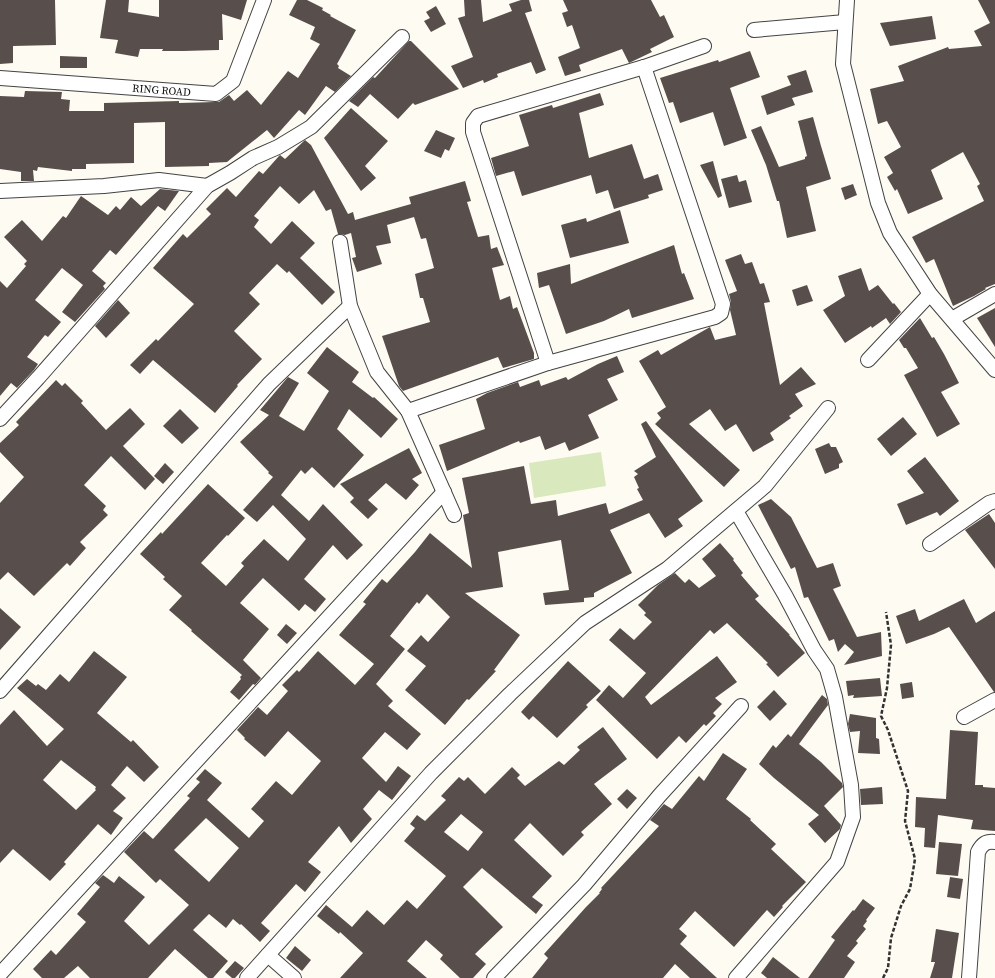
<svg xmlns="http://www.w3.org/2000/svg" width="995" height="978" font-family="'Source Serif 4',serif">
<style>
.green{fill:#d9e8bd}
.building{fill:#584f4c;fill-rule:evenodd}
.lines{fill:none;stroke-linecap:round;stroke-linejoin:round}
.street-casing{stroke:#434343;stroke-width:16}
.path{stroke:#323232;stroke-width:2.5;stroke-dasharray:4 2;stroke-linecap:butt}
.street{stroke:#fff;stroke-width:14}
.labels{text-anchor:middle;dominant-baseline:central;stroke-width:4;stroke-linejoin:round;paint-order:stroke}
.street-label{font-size:11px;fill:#101010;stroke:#fff}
</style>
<rect width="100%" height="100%" fill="#fefbf3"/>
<path class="green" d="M601,452L606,486L534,498L529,463Z"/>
<g class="building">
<path d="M0,0H55L56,45L13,46V63L0,64Z"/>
<path d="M106,0H129L128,12L159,17V0H247L241,20L222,14L223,40H219V50L183,51H162L163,49H140L138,57L115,53L118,40L100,38Z"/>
<path d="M297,0H307L323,8L322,10L331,15L330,16L356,30L337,64L339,66L338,68L351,76L335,92L326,86L305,115L299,110L274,138L267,130L227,162L209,163V166L165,167V122L134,123V163L86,164V169H72V171L38,167L37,171L33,170L34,181H21V172L0,169V96L24,97L25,91L62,92L61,99L70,100L69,111H104V103L179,101V103L215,102H219L229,95L234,101L247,90L261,105L288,71L298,78L320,44L310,39L315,27L289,15Z"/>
<path d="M464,0H481L483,22L512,11L509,4L521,0H529L532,11L525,13L546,70L536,74L531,62L497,74L498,77L484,83L483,80L463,88L451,66L473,57L458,18L465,16Z"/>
<path d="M563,0H651L660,17L664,15L674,37L650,49L652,52L629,63L622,49L579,65L581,71L565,76L558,57L580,48L572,25L567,27L562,13L568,11Z"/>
<path d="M978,0H995V284L985,288L986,289L974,296L953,306L934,259L926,263L912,237L984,201L977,186L980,184L963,152L931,170L943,199L908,214L897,189L895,191L887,177L893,173L884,157L901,147L887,121L878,124L870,89L904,81L898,66L948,47L949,49L982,46L974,31L990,23Z"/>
<path d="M436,6L446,24L431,32L424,21L430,18L426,12Z"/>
<path d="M932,16L936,39L890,46L880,23Z"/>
<path d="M409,41H411L459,89L415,105L413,103L398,119L370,94L358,107L349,101L373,77L375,78Z"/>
<path d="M750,51L760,77L730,88L747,138L724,146L713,112L680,123L673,102L669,103L660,78L718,60L719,62Z"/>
<path d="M60,56L87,57V68H60Z"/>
<path d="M806,70L813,92L792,98L795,105L767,115L761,96L791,85L787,76Z"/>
<path d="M600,93L604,105L579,113L589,158L632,144L644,179L658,174L663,190L648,195L649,198L614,209L608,190L596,194L591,175L522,196L514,171L496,176L491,158L529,146L519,115L552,105L553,108Z"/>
<path d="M351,108L388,141L365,166L376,178L361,191L324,138Z"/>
<path d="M813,117L821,146L831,179L806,187L816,231L787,238L779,201H777L766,165L751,130L761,126L779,167L805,159V157L807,156L798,121Z"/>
<path d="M436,130L455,138L449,151L445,149L441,158L424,151Z"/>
<path d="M305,140L311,145L348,214L353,212L355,220L411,204L409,197L465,181L471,201L467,202L478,237L489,235L491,249L497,247L504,265L492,268L500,300L510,296L513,309L517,307L534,353V359L503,368L498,357L403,391L399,386L382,336L430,322L423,298H420L415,274L434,268L426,238L421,239L414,217L387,225L391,243L376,246L382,264L357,272L352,258L356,257L351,233L345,235L338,234L331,209L326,211L314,190L299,204L280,186L254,216L259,220L254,227L271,244L292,221L315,243L300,258L335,292L322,305L289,271L287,273L277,264L249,293L260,304L234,331L262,359L237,385L238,386L215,413L153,360L140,374L130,365L156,339L158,341L194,304L153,268L183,234L187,238L211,214L206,209L227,188L236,197L259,171L263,174L279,156L280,155L285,159Z"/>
<path d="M713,161L722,196L718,198L700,165Z"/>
<path d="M737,175L739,182L746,180L752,202L729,208L721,179Z"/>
<path d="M853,184L857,195L845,200L841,188Z"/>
<path d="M160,189L179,191L165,211L158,206L116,255L110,250L92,271L106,283L103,286L105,289L75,322L62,312L83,285L62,268L35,300L61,322L48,337L45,335L27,357L38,364L34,370L17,388L11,383L0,396V281L7,288L26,266L24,264L27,261L4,237L22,220L42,241L63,216L66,218L81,196L108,215L116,206L120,210L131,197L141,206Z"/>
<path d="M620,210L629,243L570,258L561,225L586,218L587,222Z"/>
<path d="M674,245L682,274L684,273L694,299L632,318L629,309L604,321L566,334L549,285L539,288L537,273L570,264L571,284Z"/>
<path d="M741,254L745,264L752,262L760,284L764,283L770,302L764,303L780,385L801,367L816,384L795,394L803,406L789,416L791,418L770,433L774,440L753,452L736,424L725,431L710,409L689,424L740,470L724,487L655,424L661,418L657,413L666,407L639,361L658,350L661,355L710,327L715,340L736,335L730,310L731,302L729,294L737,291L725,260Z"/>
<path d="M861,268L869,291L878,285L893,304L894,303L901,312L890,324L886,318L872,328L871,326L845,343L823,310L845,296L838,276Z"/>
<path d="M807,285L813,301L797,306L792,290Z"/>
<path d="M118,300L130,313L106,338L95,326Z"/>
<path d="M995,308V347L977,318Z"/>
<path d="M920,318L932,338L934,337L944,354L959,383L941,392L960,424L937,437L904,375L918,368L906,348H904L899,340Z"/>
<path d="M327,347L359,372L352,382L373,398L374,397L398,419L381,438L349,409L337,429L364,455L334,488L312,467L305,474L301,470L281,495L309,521L323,504L363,545L347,560L333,545L304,579L326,599L315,612L305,604L299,611L263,578L240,603L269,629L243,660L261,678L255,685L253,684L239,700L230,692L241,679L240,677L242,675L191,631L192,630L169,610L182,596L163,579L165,577L140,554L161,532L162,534L208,484L245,518L228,536L227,535L201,563L226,586L244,566L241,563L264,539L288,561L306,539L273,505L257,522L243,510L273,477L268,473L269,472L240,442L269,415L260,410L288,377L299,383L279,416L304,431L329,391L307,373Z"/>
<path d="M617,356L624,372L607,379L618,400L588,415L599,438L569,451L565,442L545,450L540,436L520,443L519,441L447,471L439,445L485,429L476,399L487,393L518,382L520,387L539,380L541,386L566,377L568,380L598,364Z"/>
<path d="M56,380L62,386L65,383L83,401L81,403L106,430L130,408L145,424L123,446L155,479L145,490L111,456L84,485L106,506L103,510L108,515L80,542L86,548L70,566L67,563L34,596L8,572L0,580V503L24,477L0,452V443L19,425L16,422Z"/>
<path d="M180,409L199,428L182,444L163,426Z"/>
<path d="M903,417L917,434L891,456L877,439Z"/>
<path d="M646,421L703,501L678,519L683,526L665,538L649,513L610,530L632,573L594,593V597L584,598V602L545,605L543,593L569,590L561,540L498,552L503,587L465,593L520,635L494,670L496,671L469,700L467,699L445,725L405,690L426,666L407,651L421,635L428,642L450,617L427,594L419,604L417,602L390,636L405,649L376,684L393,701L388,706L421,734L407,750L385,732L362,758L386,782L398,766L411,776L392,800L379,790L363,809L372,819L351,843L339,826L308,862L321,872L305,892L296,884L261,923L270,931L260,942L241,924L240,925L233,919L226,928L209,914L193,930L228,961L213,978H208L175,949L148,978H90L78,966L64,978H42L33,969L51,950L56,955L86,922L77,914L100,887L95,883L103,875L114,883L119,876L145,897L124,921L149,945L189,905L160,879L156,883L124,852L144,831L153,839L190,798L187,796L200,782L196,779L205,769L222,783L207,800L249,838L264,821L251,809L276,781L292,795L321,761L288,731L265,757L244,739L245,738L237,730L258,707L267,715L288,691L282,685L297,670L299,672L318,651L355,685L374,664L339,635L366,604L363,602L382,579L387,583L415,552L430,533L472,568L463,515L469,513L462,478L524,466L531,504L556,500L558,516L606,503L609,514L643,500L637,489L639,488L634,477L638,474L634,471L656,457L641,424ZM206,818L239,848L209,882L174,850Z"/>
<path d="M829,443L831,447H836L843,462L839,464V468L825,474L815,449Z"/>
<path d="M409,448L422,473L412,479L419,485L406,500L386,483L368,500L378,509L368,519L350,502L354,498L340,484Z"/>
<path d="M925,457L959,501L940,516L937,512L906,525L897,504L924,493L907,471Z"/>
<path d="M165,463L174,472L163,484L154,476Z"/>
<path d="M771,499L791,517L817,568L833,563L841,586L833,589L857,637L881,632L882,656L844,665L854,652L845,644L838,652L834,639L829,641L808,597L804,598L795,567L791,569L758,505Z"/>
<path d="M989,514L995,523V569L965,530Z"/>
<path d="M720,543L734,559L733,560L743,573L741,575L759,596L755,599L790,635H789L805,653L778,677L766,664L768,663L727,623L714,634L710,630L645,697L651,705L717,656L737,682L715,698L722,704L713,713L716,716L706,726L704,724L686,743L679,736L657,759L596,700L609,685L623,698L646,673L609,640L620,628L634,640L652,622L644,615L646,613L638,605L658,585L675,573L685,583L689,579L699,588L716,576L702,559Z"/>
<path d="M964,599L976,623L995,611V692H994L949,627L934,634L906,644L896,616L915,609L919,621Z"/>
<path d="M0,608L21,627L0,650Z"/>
<path d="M286,624L297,633L287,644L277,635Z"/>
<path d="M94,651L127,677L97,713L131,742L133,740L159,767L144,782L127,766L111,785L126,798L113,811L123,818L111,835L98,824L64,862L66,864L50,881L13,849L0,863V725L14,710L47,746L64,729L17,688L27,679L36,686L38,684L46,690L60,674L69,682ZM61,760L96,787L95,789L96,790L76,810L43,780Z"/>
<path d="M568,661L601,691L586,705L588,707L557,738L533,716L529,720L521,712Z"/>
<path d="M880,678L882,696L853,698L854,695L848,696L846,681Z"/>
<path d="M912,682L914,697L902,699L900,684Z"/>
<path d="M774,690L787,704L770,721L757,707Z"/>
<path d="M822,695L827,699L828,705L799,744L821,762L842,783L843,787L824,806L841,825L840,829L825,843L808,824L819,815L774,778L759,764L773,745L776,748L788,734L791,737Z"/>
<path d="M850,714L876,718V738L879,739L880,754L858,753L860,731L850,732L848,724Z"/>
<path d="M603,727L627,759L594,784L612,804L581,832L584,835L563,856L530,823L514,840L552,876L532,897L543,905L536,914L482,868L463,887L503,927L475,954L486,964L473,978H460L440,959L443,955L426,940L407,961L427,978H340L363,953L340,932L339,934L317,916L326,905L352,927L367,910L384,925L407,900L417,909L446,876L404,841L415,828L410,824L417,815L425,821L446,800L441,796L459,777L464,781L468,777L485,794L512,767L520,775L517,778L525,786L559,761L564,765L580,750L577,747ZM461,814L483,832L468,851L444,832Z"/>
<path d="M950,730L978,732L975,785H983V787L995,788V831L971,829L973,820L938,815L935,848L924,847L925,828L915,827L916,797L946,799Z"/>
<path d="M723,753L747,769L726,799L751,819L750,820L776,844L771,849L806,882L782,906L783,907L774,917L767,910L734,947L695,911L679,929L687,936L680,944L717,978H690L675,964L663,978H532L548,958L544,954L586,907L600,893H599L602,889L601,888L659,826L650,820L664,804L672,809L699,776L704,781Z"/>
<path d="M882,787L883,804L861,805L860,789Z"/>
<path d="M627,789L637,798L627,809L617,799Z"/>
<path d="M939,842L962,844L958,876L936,874Z"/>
<path d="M950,877L963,879L960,899L947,897Z"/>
<path d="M863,899L875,908L866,920L867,921L863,926L866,929L856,941L858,943L847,956L855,962L844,978H808L835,940L831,937L853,910L854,911Z"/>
<path d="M936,929L959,933L952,978H930L935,962H931Z"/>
<path d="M295,946L311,960L302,971L286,958Z"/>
<path d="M773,957L800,978H767L761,973Z"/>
<path d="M235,961L244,968L235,978H232L225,972Z"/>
</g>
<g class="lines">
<g class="street-casing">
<g id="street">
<path d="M847,0L843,64L878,203L890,233L930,294L995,370"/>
<path d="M754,30L845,22"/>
<path id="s1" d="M0,78L216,94L233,81L264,0"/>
<path d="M0,191L104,186L159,180L207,186"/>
<path d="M340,242L350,306L377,372L408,411L454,515"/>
<path d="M952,319L995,294"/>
<path d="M868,360L930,294"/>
<path d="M548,363L473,132V123L478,116L644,67L704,46"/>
<path d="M408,411L548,363L715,317L721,313L723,304L644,67"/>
<path d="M0,419L38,378L207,186L230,173L253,158L278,147L311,127L402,37"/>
<path d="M930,544L989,503L995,501"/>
<path d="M0,691L269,384L350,306"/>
<path d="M964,717L995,700"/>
<path d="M268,955L294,978"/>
<path d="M0,974L444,492"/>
<path d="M247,978L431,773L510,694L585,623L667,569L765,486L828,408"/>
<path d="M494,978L584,885L660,795L741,706"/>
<path d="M736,978L837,862L853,817L851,785L835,697L827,669L814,650L785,595L736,511"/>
<path d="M969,978L978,852C982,844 986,841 995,842"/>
</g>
</g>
<path class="path" d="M883,978L888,968L891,938L901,906L910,889L915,859L905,821L908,791L888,730L881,716L887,688L891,645L886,612"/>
<use href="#street" class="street"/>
</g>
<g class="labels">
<g class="street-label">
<text stroke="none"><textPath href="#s1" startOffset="162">RING ROAD</textPath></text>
</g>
</g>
</svg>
